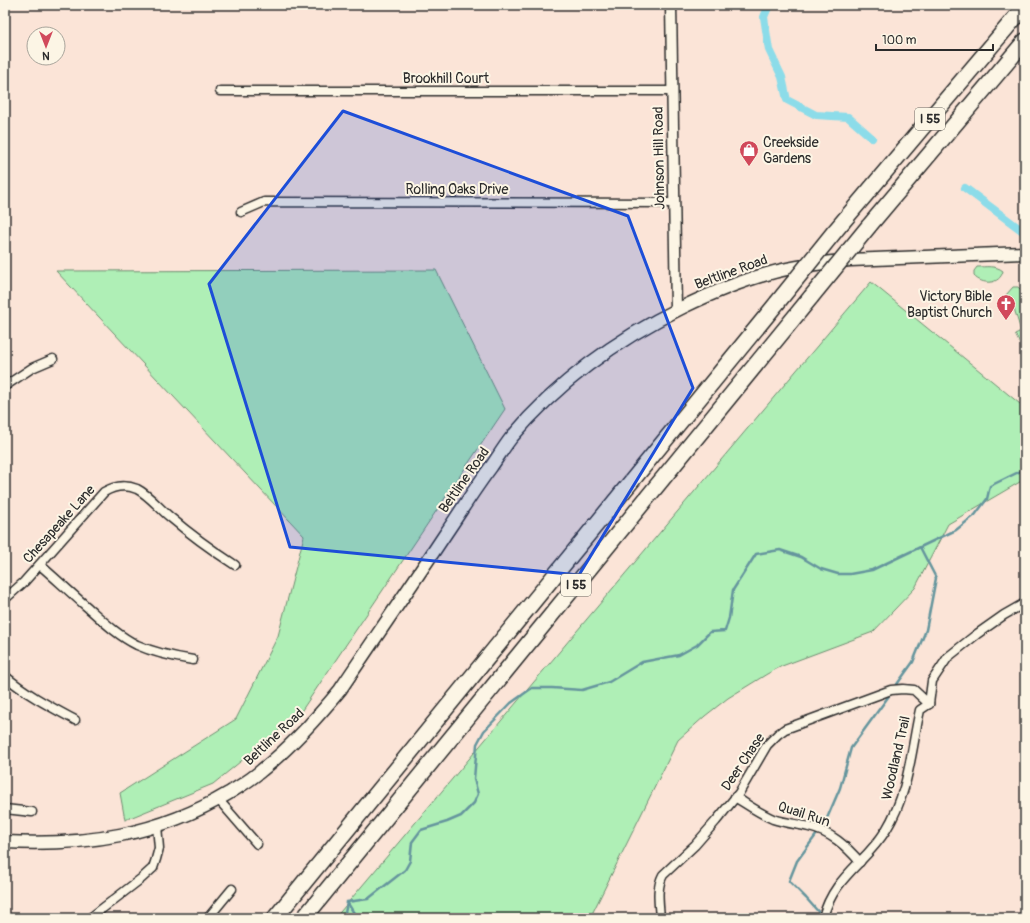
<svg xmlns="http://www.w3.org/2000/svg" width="1030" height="923" font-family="Pangolin,sans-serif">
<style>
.green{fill:#afefb6;stroke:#6d8d70}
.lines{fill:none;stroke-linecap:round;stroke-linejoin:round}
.stream{stroke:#65959d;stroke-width:2.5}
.canal{stroke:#8cdce9;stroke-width:8}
.minor-casing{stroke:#2b2b2b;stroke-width:11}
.tertiary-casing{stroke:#2b2b2b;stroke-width:13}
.secondary-casing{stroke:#2b2b2b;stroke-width:15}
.motorway-casing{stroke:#2b2b2b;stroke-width:18}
.minor{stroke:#fcf5e5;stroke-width:8}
.tertiary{stroke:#fcf5e5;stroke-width:10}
.secondary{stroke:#fcf5e5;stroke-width:12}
.motorway{stroke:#fcf5e5;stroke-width:15}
.motorway-bridge-casing{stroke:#2b2b2b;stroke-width:18;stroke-linecap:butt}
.motorway-bridge{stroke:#fcf5e5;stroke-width:15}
.marked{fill:#1d4ed8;fill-opacity:0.2;stroke:#1d4ed8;stroke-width:3;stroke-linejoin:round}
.labels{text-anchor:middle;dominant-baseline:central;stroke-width:4;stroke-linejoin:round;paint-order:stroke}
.shield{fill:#fcf5e5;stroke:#6a6863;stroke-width:1}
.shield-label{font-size:13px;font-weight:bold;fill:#2b2b2b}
.street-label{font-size:14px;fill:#2b2b2b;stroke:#fcf5e5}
.poi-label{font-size:14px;fill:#2b2b2b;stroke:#fcf5e5;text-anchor:start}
</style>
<rect width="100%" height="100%" fill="#fbe4d7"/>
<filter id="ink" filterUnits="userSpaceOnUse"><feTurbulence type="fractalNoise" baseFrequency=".025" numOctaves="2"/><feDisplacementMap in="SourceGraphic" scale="8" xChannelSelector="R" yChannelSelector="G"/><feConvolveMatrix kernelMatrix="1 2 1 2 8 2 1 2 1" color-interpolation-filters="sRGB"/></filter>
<g filter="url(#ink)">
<g class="green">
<path d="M977,267C985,267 996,265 1003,271C1000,285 982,285 974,276V271Z"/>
<path d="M436,270L505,409L300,713L213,784L125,820L120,793L236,719L278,636L304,536L56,271Z"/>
<path d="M871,282L1025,408V479L948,524L915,588L873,632L782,666L767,674L728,698L705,716L678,740L590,918H335Z"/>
<path d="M1013,287H1018L1025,294V354L1015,334L1021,331L1013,305H1010L1006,295Z"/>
</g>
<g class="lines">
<g class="stream">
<path d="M895,687L913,662L926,630L936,578L920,547"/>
<path d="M347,902L368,899L405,870L410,861L412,842L421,830L447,822L461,816L474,803L478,794L474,779L477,744L484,731L511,703L532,688H552L582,690L609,682L642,662L679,655L697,645L710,632L725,631L729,618L733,590L756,554L780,550L801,557L821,569L838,574H850L872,570L956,530L975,515L987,499L990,486L1025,469"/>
<path d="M347,902L357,918"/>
<path d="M822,916L806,898L789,881L797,861L825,823L840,788L851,748L891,693"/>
<path d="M344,918L347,903"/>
</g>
<g class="canal">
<path d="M769,5L764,17L769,50L782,77L787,100L816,115L848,117L872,138"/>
<path d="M965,188L1024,232"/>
</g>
<g class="minor-casing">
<g id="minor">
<path d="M220,91H672"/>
<path d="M241,212L264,202L674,203"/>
<path d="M5,386L32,368L53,359"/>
<path d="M40,565C55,578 70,592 86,606C102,620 117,635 137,645C155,653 174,657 193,660"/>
<path d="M5,599L24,582L104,492C114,486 125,484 137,489C149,495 159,508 170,517C190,534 212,550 235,565"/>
<path d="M5,676C26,694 51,707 75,720"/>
<path d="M929,704L932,681L948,657L977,634L1004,615L1025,603"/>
<path d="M735,797C748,805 759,813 773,819C785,823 797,824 809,827C831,832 846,846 860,862"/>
<path d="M218,799L257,844"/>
<path d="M5,809L32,812"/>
<path d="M90,918L142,878L153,868L156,859L159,848L157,826"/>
<path d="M208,918L232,889"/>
<path d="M660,918C659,903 656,888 663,875L695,845L716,821L739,793L767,745L778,734L785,729L891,690L903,689L914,690L929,704"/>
<path d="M823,918C833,877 866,863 886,830C909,793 911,750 920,710L929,704"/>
</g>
</g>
<g class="tertiary-casing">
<path id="tertiary" d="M671,5L676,310"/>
</g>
<g class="secondary-casing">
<path id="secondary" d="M5,842C86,846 159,835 229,793C240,786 252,779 262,770C291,747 316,719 340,690C375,638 411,586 446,533C461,511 475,488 491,467C498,457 504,447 511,438C558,382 617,339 683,307C710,294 738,282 767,274C794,266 822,263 850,260L1025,253"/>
</g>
<g class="motorway-casing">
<g id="motorway">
<path d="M869,226L1025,41"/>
<path d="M835,231L1025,6"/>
<path d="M275,918L777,303"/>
<path d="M304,918L811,297"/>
</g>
</g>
<use href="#minor" class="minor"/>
<use href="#tertiary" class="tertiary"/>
<use href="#secondary" class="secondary"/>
<use href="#motorway" class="motorway"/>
<g class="motorway-bridge-casing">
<g id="motorway-bridge">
<path d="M811,297L869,226"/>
<path d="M777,303L835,231"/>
</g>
</g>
<use href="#motorway-bridge" class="motorway-bridge"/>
</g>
</g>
<path class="marked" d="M343,111L628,216L693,388L579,575L290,547L209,284Z"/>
<defs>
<g id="shop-pin" transform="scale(1)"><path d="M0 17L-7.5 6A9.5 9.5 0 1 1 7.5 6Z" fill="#d1495b" stroke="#fcf5e5"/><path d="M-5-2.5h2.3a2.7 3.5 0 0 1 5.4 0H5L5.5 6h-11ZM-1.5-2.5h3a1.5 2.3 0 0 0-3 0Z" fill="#fff"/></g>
<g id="church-pin" transform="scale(1)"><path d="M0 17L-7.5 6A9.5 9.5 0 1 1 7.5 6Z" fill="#d1495b" stroke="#fcf5e5"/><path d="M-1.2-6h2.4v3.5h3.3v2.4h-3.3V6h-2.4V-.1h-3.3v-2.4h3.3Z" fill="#fff"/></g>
</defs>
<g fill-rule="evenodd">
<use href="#shop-pin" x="749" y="150"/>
<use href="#church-pin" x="1006" y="304"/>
</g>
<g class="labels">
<g class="shield">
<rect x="915" y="108" width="30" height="22" rx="3"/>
<rect x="561" y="574" width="30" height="22" rx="3"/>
</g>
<g class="shield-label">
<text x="930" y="119">I 55</text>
<text x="576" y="585">I 55</text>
</g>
<g class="street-label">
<text x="446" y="78">Brookhill Court</text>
<text transform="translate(659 158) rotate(-91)">Johnson Hill Road</text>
<text x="457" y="189">Rolling Oaks Drive</text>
<text transform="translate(731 272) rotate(-20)">Beltline Road</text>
<text transform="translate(464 480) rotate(-55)">Beltline Road</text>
<text transform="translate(59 524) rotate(-48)">Chesapeake Lane</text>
<text transform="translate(274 737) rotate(-43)">Beltline Road</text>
<text transform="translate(896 758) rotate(-77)">Woodland Trail</text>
<text transform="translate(743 762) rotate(-56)">Deer Chase</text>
<text transform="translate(804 814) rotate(18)">Quail Run</text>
</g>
<g class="poi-label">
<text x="763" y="142">Creekside<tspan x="763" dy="16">Gardens</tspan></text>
<text x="992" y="296" text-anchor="end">Victory Bible<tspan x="992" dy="16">Baptist Church</tspan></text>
</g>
</g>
<rect width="1030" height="923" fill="none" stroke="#fcf5e5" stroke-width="20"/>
<rect x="10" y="10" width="1010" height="903" fill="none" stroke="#2b2b2b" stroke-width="1.5" filter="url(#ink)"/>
<g transform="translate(46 46) rotate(180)"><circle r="19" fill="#fcf5e5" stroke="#a8a49b"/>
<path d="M0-3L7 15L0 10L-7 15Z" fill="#d1495b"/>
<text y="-6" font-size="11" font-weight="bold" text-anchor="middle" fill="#2b2b2b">N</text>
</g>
<path d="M876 44v6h117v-6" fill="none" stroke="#2b2b2b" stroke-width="2"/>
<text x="882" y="44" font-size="12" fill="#2b2b2b" stroke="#fcf5e5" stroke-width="3" paint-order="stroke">100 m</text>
</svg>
